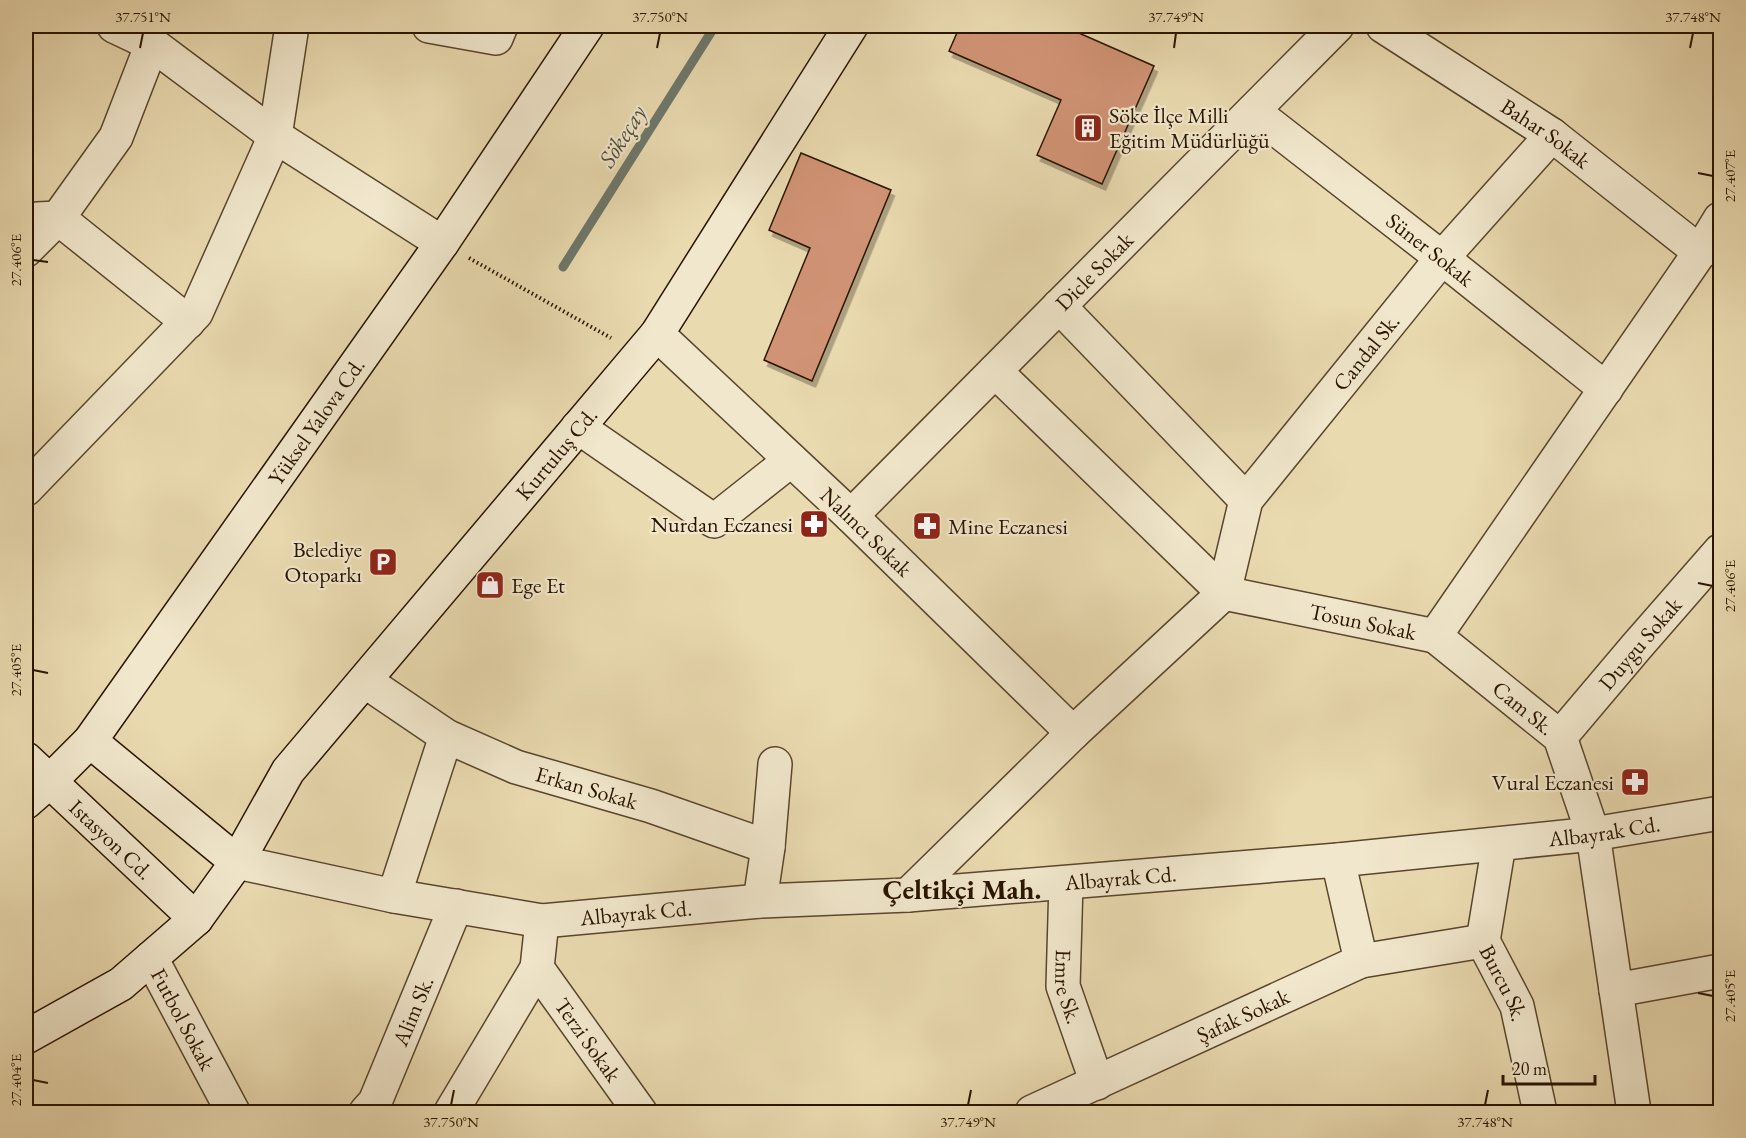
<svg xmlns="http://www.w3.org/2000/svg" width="1746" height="1138" font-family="'EB Garamond',serif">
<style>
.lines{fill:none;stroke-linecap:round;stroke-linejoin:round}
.stream{stroke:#6d776b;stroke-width:9}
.building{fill:#d09374;stroke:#291400;stroke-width:1.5;filter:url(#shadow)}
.minor-casing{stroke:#59462c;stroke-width:36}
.tertiary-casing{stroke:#59462c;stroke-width:36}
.secondary-casing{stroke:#291400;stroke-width:36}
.path{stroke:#291400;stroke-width:4;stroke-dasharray:1.5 3;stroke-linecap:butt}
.minor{stroke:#f1e7cc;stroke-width:33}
.tertiary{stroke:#f1e7cc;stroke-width:33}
.secondary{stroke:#f1e7cc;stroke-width:33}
.ticks{fill:none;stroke:#291400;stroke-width:2}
.labels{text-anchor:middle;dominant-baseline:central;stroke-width:4.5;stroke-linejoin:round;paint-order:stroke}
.poi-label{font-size:22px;fill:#291400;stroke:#f1e7cc;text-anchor:start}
.street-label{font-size:22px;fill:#291400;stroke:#f1e7cc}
.water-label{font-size:24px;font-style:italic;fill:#514e3f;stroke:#f1e7cc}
.district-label{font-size:28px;font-weight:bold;fill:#291400;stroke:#f1e7cc}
.neatline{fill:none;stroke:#291400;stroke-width:2}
.ticks-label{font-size:15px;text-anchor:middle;fill:#291400}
</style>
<defs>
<filter id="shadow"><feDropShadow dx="3.5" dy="6" stdDeviation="0" flood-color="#0004"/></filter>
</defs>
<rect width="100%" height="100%" fill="#eadab0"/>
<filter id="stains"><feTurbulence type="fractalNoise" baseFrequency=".00333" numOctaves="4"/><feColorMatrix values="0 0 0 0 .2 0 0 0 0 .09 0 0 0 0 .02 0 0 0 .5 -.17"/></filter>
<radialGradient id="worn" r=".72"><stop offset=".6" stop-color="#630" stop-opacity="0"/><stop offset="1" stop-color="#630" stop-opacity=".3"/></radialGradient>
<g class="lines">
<path class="stream" d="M563,267L715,26"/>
</g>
<g class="building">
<path d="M960,26H1063L1154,66L1102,184L1037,155L1061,100L949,51Z"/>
<path d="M801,153L891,190L812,381L764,360L810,248L769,230Z"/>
</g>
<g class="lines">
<g class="minor-casing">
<g id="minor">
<path d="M114,26L152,44L275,136L442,243"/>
<path d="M429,26L496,38L501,26"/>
<path id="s1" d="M1383,26L1552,135L1700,252L1719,243"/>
<path id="s2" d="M1253,111L1442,258L1606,389"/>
<path d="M37,219L58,218L188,322"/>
<path d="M26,250L58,218L116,137L152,44"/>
<path d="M1059,306L1246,500"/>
<path id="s3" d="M657,334L851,516L1073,733"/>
<path d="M995,371L1224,593"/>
<path d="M578,427L714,521L791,460"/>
<path d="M26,489L196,313L275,136L292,26"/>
<path id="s4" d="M851,516L1337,26"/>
<path id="s5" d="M1224,593L1246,500L1442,258L1552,135"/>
<path id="s6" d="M1435,636L1560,737L1593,834"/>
<path id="s7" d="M365,681L446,736L516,767L651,806L768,847L760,901"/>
<path id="s8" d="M1560,737L1637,646L1720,551"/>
<path d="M768,847L775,764"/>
<path id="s9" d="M1066,883L1063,986L1097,1083"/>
<path id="s10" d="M908,895L1073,733L1224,593L1435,636L1700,252L1720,219"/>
<path d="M394,896L446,736"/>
<path d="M1483,941L1499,844"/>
<path id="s11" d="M151,958L233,1112"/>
<path id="s12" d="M1361,961L1483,941L1517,1006L1540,1112"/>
<path id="s13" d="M537,968L640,1112"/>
<path d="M1616,990L1720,971"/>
<path id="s14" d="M366,1112L375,1102L456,906"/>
<path d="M451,1112L537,968L542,921"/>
<path id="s15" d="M1032,1112L1361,961L1338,860"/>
</g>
</g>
<g class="tertiary-casing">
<g id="tertiary">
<path d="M1593,834L1634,1112"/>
<path id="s16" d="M237,862L394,896L542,921L760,901L908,895L1338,860L1593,834L1720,813"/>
</g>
</g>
<g class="secondary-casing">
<g id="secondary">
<path d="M90,741L237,862"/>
<path id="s17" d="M26,759L196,919"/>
<path id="s18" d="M26,802L50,781L90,741L442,243L587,26"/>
<path id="s19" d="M26,1037L121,984L196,919L237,862L288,771L657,334L851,26"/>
</g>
</g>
<path class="path" d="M469,258L611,338"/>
<use href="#minor" class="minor"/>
<use href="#tertiary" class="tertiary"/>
<use href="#secondary" class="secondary"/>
</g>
<path class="ticks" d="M140,48L143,33M657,48L660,33M1174,48L1176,33M1690,48L1693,33M1698,173L1713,176M33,260L48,262M1698,583L1713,586M33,670L48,673M1698,993L1713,996M33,1080L48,1083M451,1105L454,1090M968,1105L971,1090M1485,1105L1488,1090"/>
<defs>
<g id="building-square" transform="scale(1.5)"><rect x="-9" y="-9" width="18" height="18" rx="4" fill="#8f2418" stroke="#f1e7cc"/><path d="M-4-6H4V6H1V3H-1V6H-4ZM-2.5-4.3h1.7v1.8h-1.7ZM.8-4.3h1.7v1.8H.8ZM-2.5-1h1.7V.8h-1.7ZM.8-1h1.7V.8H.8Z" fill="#fff"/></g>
<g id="pharmacy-square" transform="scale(1.5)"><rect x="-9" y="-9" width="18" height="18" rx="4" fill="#8f2418" stroke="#f1e7cc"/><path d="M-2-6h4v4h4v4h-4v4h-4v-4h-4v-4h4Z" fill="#fff"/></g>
<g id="parking-square" transform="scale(1.5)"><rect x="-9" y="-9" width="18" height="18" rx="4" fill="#8f2418" stroke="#f1e7cc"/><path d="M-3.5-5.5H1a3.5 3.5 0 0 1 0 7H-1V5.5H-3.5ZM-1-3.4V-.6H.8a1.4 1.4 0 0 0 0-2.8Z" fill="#fff"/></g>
<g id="shop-square" transform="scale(1.5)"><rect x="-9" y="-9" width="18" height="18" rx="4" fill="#8f2418" stroke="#f1e7cc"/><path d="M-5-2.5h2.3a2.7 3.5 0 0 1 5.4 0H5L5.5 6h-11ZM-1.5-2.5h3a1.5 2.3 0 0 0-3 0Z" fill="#fff"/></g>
</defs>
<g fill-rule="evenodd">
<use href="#building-square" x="1088" y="128"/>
<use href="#pharmacy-square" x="814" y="524"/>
<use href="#pharmacy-square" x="927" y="526"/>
<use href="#parking-square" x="383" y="562"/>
<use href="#shop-square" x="490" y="585"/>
<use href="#pharmacy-square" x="1635" y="782"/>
</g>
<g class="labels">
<g class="poi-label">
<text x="1109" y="115">Söke İlçe Milli<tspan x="1109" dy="25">Eğitim Müdürlüğü</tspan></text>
<text x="793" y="524" text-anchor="end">Nurdan Eczanesi</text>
<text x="948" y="526">Mine Eczanesi</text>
<text x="362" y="549" text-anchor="end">Belediye<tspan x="362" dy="25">Otoparkı</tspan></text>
<text x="511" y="585">Ege Et</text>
<text x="1614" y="782" text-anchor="end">Vural Eczanesi</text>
</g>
<g class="street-label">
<text stroke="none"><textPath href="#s1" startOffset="195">Bahar Sokak</textPath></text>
<text stroke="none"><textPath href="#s2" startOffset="225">Süner Sokak</textPath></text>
<text stroke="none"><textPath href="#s4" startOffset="345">Dicle Sokak</textPath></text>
<text stroke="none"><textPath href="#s5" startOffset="286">Candal Sk.</textPath></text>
<text stroke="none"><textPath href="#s18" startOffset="480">Yüksel Yalova Cd.</textPath></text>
<text stroke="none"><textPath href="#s19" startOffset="798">Kurtuluş Cd.</textPath></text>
<text stroke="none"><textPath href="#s3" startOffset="288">Nalıncı Sokak</textPath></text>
<text stroke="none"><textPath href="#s10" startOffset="579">Tosun Sokak</textPath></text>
<text stroke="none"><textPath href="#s8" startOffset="123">Duygu Sokak</textPath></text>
<text stroke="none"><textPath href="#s6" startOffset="114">Cam Sk.</textPath></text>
<text stroke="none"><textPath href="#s7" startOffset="248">Erkan Sokak</textPath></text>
<text stroke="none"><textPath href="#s16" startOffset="1377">Albayrak Cd.</textPath></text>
<text stroke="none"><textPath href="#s17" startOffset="117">Istasyon Cd.</textPath></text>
<text stroke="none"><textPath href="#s16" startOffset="891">Albayrak Cd.</textPath></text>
<text stroke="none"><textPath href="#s16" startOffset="405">Albayrak Cd.</textPath></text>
<text stroke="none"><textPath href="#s9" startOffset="104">Emre Sk.</textPath></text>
<text stroke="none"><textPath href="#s12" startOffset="171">Burcu Sk.</textPath></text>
<text stroke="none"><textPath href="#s14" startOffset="112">Alim Sk.</textPath></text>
<text stroke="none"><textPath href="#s15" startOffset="232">Şafak Sokak</textPath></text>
<text stroke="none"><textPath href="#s11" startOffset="69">Futbol Sokak</textPath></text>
<text stroke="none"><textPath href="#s13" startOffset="88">Terzi Sokak</textPath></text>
</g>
<g class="water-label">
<text transform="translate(622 136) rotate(-58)">Sökeçay</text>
</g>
<g class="district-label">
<text x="962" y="889">Çeltikçi Mah.</text>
</g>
</g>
<rect width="1746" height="1138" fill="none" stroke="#eadab0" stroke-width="66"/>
<path d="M1503 1075v9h92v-9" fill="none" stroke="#291400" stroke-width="3"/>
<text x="1512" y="1075" font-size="18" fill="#291400" stroke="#f1e7cc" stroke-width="4.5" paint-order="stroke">20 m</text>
<rect x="33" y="33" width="1680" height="1072" class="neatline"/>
<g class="ticks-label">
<text x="143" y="22">37.751°N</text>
<text x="660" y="22">37.750°N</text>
<text x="1176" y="22">37.749°N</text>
<text x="1693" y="22">37.748°N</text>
<text transform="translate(1730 176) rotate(-90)" y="5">27.407°E</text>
<text transform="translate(16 260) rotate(-90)" y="5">27.406°E</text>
<text transform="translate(1730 586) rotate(-90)" y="5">27.406°E</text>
<text transform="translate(16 670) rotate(-90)" y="5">27.405°E</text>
<text transform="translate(1730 996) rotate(-90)" y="5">27.405°E</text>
<text transform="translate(16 1080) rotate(-90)" y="5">27.404°E</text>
<text x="451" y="1127">37.750°N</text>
<text x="968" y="1127">37.749°N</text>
<text x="1485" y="1127">37.748°N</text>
</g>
<rect width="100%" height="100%" filter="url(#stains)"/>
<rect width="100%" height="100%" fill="url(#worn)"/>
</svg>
